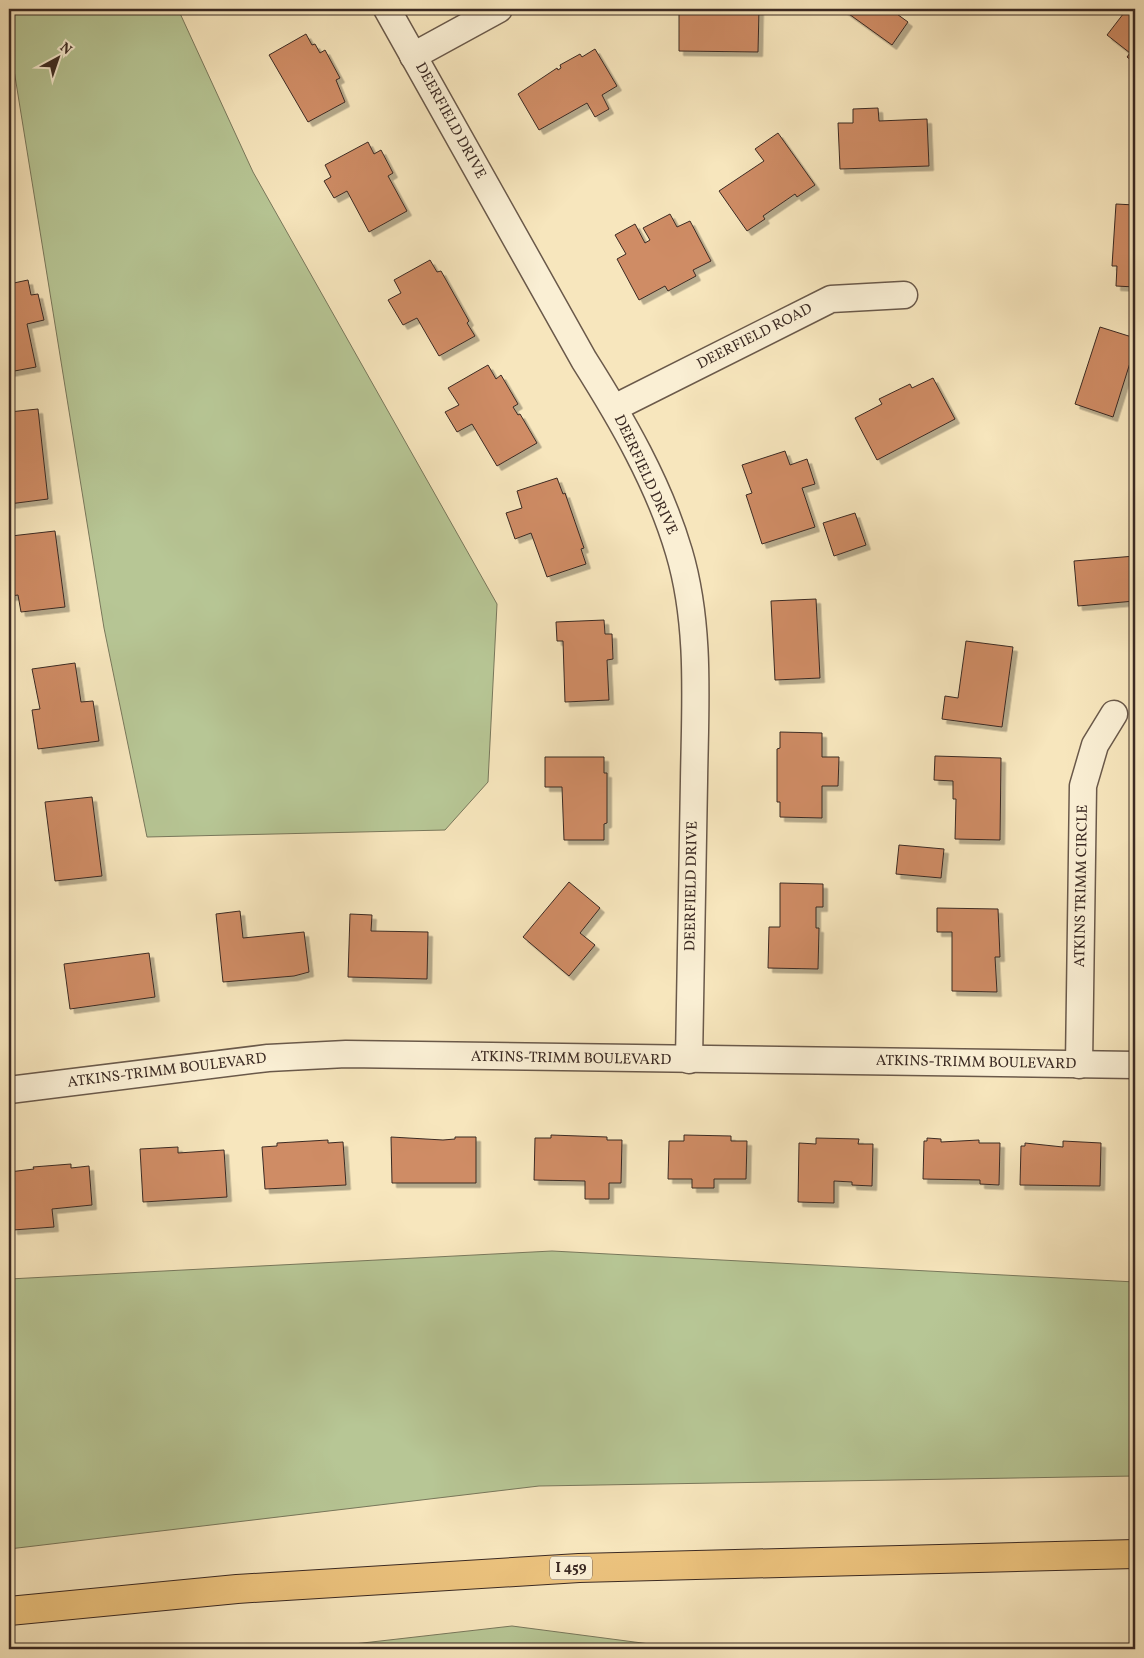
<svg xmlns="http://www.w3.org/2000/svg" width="1144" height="1658" font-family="Vollkorn,serif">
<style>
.green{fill:#b7c695;stroke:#79785c}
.building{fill:#cf8c65;stroke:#3b2a23;filter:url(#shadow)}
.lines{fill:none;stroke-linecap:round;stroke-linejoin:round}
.street-casing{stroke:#6a594a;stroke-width:29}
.highway-casing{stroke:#3b2a23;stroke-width:30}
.street{stroke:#faefd4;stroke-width:26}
.highway{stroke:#ecc37e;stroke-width:28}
.labels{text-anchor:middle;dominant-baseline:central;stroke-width:4;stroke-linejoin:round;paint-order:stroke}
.shield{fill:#faefd4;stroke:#746558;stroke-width:1}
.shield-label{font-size:14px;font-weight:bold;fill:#3b2a23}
.street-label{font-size:15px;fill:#3b2a23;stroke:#faefd4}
</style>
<defs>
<filter id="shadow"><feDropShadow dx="4.5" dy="4.5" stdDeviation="0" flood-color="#0004"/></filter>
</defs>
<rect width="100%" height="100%" fill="#f7e6bd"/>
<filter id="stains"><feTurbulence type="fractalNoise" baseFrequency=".004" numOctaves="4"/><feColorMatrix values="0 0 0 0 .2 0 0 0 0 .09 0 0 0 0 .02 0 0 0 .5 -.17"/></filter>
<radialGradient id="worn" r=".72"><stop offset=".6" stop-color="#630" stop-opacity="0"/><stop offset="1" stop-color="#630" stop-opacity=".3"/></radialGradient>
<g class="green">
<path d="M9,9H178L253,172L497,604L488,782L445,830L147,837L104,628L9,39Z"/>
<path d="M552,1251L1135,1282V1476L539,1486L9,1549V1279Z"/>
<path d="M512,1626L688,1649H310Z"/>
</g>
<g class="building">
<path d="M679,9H759L758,52L679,51Z"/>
<path d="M842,9H890L908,22L892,45Z"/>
<path d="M1127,9H1135V63L1127,57L1130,53L1107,35Z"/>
<path d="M306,34L312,45L315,44L320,53L325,50L340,78L336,80L345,102L308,122L269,55Z"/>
<path d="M595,49L617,86L602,95L609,109L595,117L587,103L539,130L518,94L557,68L558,70L561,68L560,65L580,54L582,57Z"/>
<path d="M878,108L879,121L927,119L929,166L840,169L838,123H853V109Z"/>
<path d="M778,133L815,185L797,197L795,194L763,216L765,219L747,231L719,191L764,161L755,149Z"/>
<path d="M368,142L374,154L381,150L393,173L388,176L407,211L369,232L347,191L334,198L324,181L331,177L325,165Z"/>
<path d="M1116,204L1135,205V287L1116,286L1117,266H1112Z"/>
<path d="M670,214L677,227L690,221L711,261L693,270L696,276L668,291L665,286L639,300L617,259L626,254L615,235L635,224L645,243L650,240L643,228Z"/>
<path d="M430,260L437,272L441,271L469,321L467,323L475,336L439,356L417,318L403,325L388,300L401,293L394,280Z"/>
<path d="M28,280L31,295L38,294L44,320L27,324L36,367L9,372V284Z"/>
<path d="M1100,327L1135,338V347L1113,417L1075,404Z"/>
<path d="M488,365L496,379L501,375L518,404L513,407L518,415L520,414L537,443L497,466L472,424L457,432L445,412L459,405L448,388Z"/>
<path d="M933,378L955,419L877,460L855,418L882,404L879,399L910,384L912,388Z"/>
<path d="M38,409L48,499L9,504V412Z"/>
<path d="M785,451L790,465L807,459L815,484L802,488L815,527L762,544L746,495L752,493L742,465Z"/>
<path d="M557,478L563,494L565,493L584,548L581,549L586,564L547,577L531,533L515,539L506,513L522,508L517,491Z"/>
<path d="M855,513L866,545L834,556L823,523Z"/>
<path d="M55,531L65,607L21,612L18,595L11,596L9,553H13L11,536Z"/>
<path d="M1135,556V601L1078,606L1074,561Z"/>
<path d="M816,599L820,678L775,680L771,601Z"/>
<path d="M604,620L605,634H612L613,659L607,660L609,700L565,702L563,641H557L556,622Z"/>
<path d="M966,641L1013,647L1002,727L942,719L945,696L958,698Z"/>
<path d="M75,663L81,702L93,701L99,741L38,749L32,710L40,709L32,669Z"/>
<path d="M780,732L822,733V757H839L838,786H822V818L780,817V802H777V749L780,748Z"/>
<path d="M935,756L1001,758L1000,840L955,839L956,799H953V781L934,780Z"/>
<path d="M545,757H604V773H607V823L604,824V840H564L562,787H545Z"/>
<path d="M92,797L102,876L55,881L45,802Z"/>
<path d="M899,845L944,849L941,878L896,874Z"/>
<path d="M569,882L600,908L580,933L595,945L569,976L523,937Z"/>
<path d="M780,883L823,884V907H816V928H819L818,969L768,968L769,927H780Z"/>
<path d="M937,908L998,909L1000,957H995L997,992L952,991V932H937Z"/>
<path d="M240,911L243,938L304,932L309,972L294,976L223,982L216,914Z"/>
<path d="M350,914L372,915L371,931L428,932L427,979L348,977Z"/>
<path d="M149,953L155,997L70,1009L64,964Z"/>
<path d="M551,1135L607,1137V1140H622L621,1183H609V1199H585V1181L534,1180L535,1138H551Z"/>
<path d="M684,1135L731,1136V1141H747L746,1179H714V1188H692V1179H668L669,1141H684Z"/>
<path d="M391,1137L443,1140L455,1139V1137H476V1183H392Z"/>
<path d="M816,1138L859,1139L858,1144H873L872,1186L852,1185V1182L834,1181V1203L798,1202L799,1143L816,1144Z"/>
<path d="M927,1138L941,1139V1142L979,1140V1143H1000L999,1185L980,1184V1180L923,1179L924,1141H927Z"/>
<path d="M328,1140V1143L343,1142L346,1185L265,1189L262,1147L277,1146V1143Z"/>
<path d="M1063,1141L1101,1143L1100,1186L1020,1185L1021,1146H1025V1143L1063,1147Z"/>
<path d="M178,1147V1153L224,1150L227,1197L143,1202L140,1149Z"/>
<path d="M71,1164V1168L89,1166L92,1205L52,1209L54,1227L13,1230L9,1172L34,1169L33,1167Z"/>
</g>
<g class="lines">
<g class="street-casing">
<g id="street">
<path d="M387,9L584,360C622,420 659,484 679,552C701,626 695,706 694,781C692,874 690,967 689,1060"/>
<path d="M413,56L499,9"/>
<path d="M614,408L831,299L904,295"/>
<path d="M1079,1065L1083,786L1095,745L1114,714"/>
<path d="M9,1090L268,1058L346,1054L1135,1065"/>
</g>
</g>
<g class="highway-casing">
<path id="highway" d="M9,1611L237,1589L579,1568L1135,1554"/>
</g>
<use href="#street" class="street"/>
<use href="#highway" class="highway"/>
</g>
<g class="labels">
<rect class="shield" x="550" y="1556.5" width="42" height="23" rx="4"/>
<g class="shield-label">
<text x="571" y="1568">I 459</text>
</g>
<g class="street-label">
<text transform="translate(450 121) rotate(61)">DEERFIELD DRIVE</text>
<text transform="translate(755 337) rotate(-27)">DEERFIELD ROAD</text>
<text transform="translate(645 475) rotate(65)">DEERFIELD DRIVE</text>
<text transform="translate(692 886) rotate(-89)">DEERFIELD DRIVE</text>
<text transform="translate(1082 886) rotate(-89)">ATKINS TRIMM CIRCLE</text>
<text transform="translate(571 1059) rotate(1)">ATKINS-TRIMM BOULEVARD</text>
<text transform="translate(976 1063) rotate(1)">ATKINS-TRIMM BOULEVARD</text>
<text transform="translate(167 1071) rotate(-7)">ATKINS-TRIMM BOULEVARD</text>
</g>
</g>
<rect width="1144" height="1658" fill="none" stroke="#f7e6bd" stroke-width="30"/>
<rect x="10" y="10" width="1124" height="1638" fill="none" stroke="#3b2a23" stroke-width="2.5"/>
<rect x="15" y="15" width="1114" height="1628" fill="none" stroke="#3b2a23"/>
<g transform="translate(58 58) rotate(40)" stroke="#faefd4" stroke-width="4" paint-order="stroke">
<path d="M0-4L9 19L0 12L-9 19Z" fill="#3b2a23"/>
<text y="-8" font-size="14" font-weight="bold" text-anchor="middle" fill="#3b2a23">N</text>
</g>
<rect width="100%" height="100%" filter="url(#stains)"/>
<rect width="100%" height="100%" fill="url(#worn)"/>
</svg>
